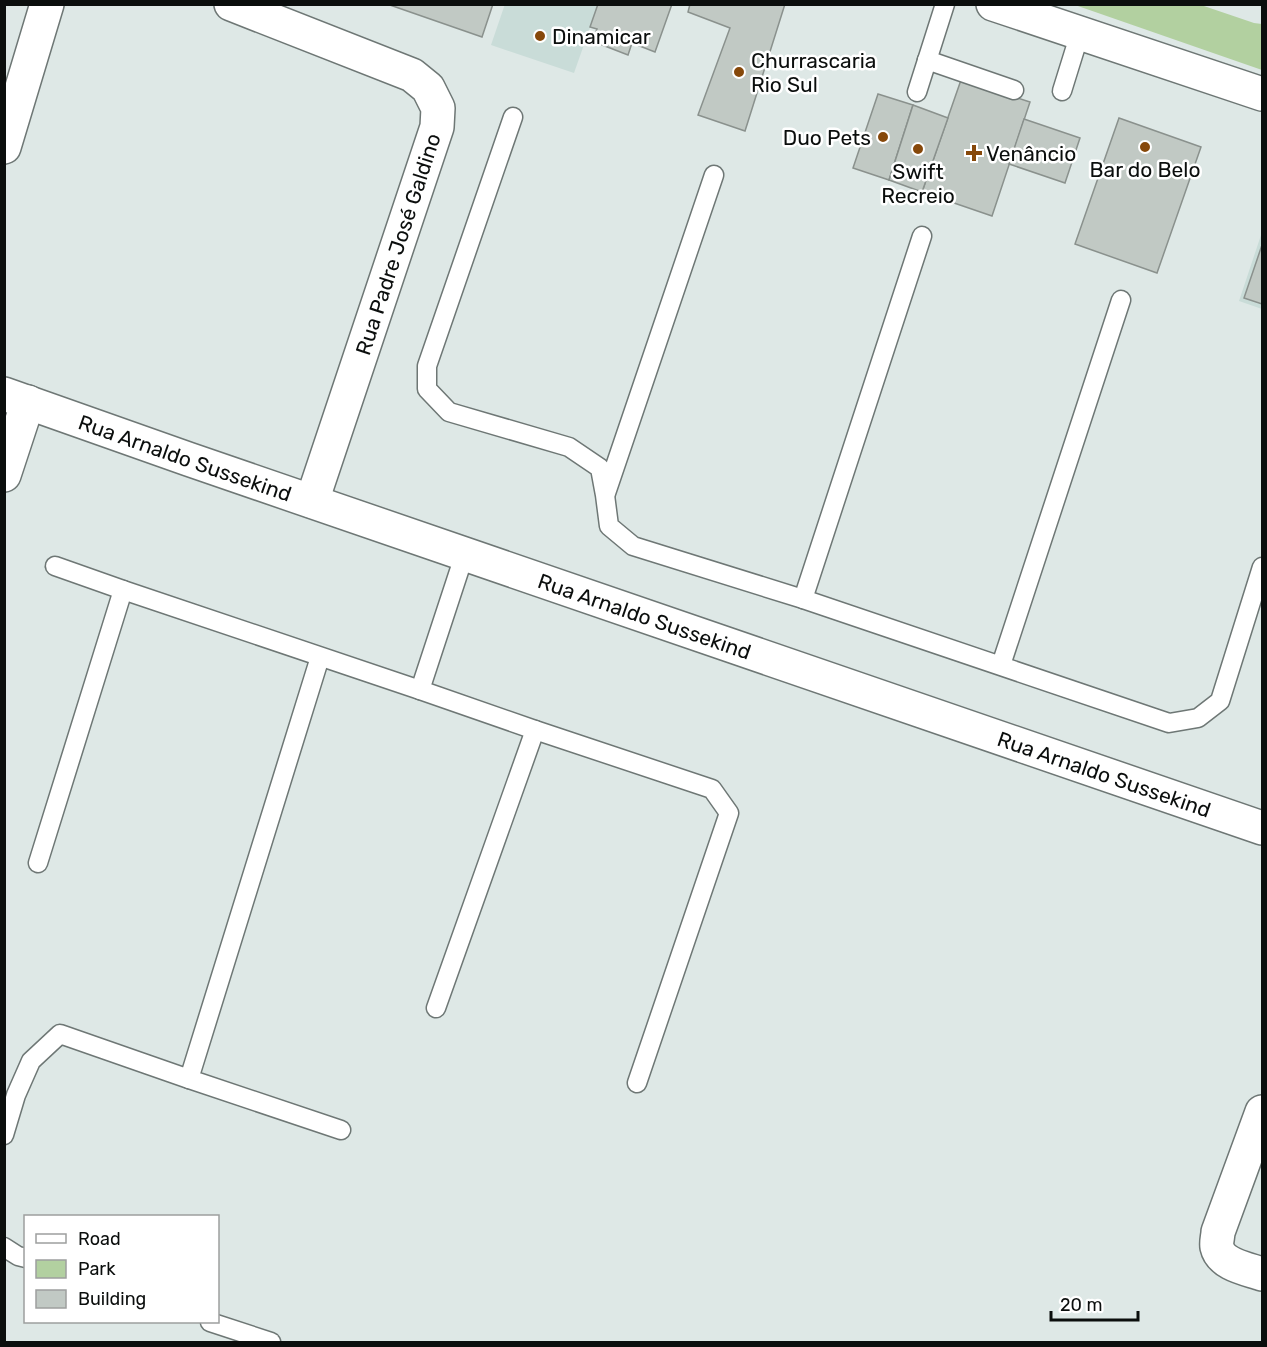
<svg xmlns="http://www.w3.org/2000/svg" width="1267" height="1347" font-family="Rubik,sans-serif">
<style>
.built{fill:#c9dcd8}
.green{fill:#b2d0a0}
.building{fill:#c1c9c4;stroke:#8a918d;stroke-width:1.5}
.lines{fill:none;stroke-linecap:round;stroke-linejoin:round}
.lane-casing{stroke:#6e7775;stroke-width:21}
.street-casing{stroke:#6e7775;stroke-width:36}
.secondary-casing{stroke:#6e7775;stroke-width:36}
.lane{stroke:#fff;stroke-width:18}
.street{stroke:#fff;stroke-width:33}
.secondary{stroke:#fff;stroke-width:33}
.poi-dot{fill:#86480a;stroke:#fff;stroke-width:2}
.labels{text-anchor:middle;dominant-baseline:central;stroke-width:5;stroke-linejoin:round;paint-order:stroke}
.poi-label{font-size:21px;fill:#0b0e0d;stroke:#fff;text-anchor:start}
.street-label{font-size:21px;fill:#0b0e0d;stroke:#fff}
</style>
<rect width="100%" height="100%" fill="#dee8e6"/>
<g class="built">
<path d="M505,4L598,5L574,73L491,45Z"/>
<path d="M1262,232V309L1239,301Z"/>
</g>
<path class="green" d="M1075,5H1201L1254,23L1262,24V70Z"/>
<g class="building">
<path d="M387,4H493L482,37Z"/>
<path d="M598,4H672L655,52L632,43L628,55L592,41L597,29L590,27Z"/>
<path d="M690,4H785L745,131L698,115L730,28L688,12Z"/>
<path d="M961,80L1030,102L992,216L922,192Z"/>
<path d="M878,94L913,105L889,180L853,168Z"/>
<path d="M913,105L948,118L922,192L889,180Z"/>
<path d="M1119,118L1201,147L1157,273L1075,244Z"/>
<path d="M1024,119L1080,138L1065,183L1009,164Z"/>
<path d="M1262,245V304L1244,298Z"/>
</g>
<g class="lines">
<g class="lane-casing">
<g id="lane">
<path d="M927,60L1014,90"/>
<path d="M1062,91L1080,33"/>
<path d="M917,92L945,4"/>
<path d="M513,117L427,366V389L449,412L569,447L600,468L605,495L609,526L633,546L803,599L1169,723L1198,718L1220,701L1262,567"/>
<path d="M606,493L714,175"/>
<path d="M465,553L420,690L535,730L712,789L729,813L637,1083"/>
<path d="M55,566L123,590"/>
<path d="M803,599L922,236"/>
<path d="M320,657L189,1079L341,1130"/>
<path d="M1001,665L1121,300"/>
<path d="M38,863L123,590L420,690"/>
<path d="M436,1008L535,730"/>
<path d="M4,1135L16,1095L31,1061L60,1034L189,1079"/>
<path d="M4,1247L18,1256L26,1258"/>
<path d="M210,1322L271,1342"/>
</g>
</g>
<g class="street-casing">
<g id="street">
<path d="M231,4L412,75L428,88L438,108L437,127L312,501"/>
<path d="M4,147L47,4"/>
<path id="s1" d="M4,394L188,459L1262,828"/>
<path d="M4,475L28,402"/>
<path d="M1262,1112L1218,1232C1218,1236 1216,1242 1217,1247C1221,1265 1248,1269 1262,1274"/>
</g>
</g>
<g class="secondary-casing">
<path id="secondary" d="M993,4L1262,94"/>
</g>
<use href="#lane" class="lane"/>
<use href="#street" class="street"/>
<use href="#secondary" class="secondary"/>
</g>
<g class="poi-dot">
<circle cx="540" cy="36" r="6"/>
<circle cx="739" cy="72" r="6"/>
<circle cx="883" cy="137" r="6"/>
<circle cx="1145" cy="147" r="6"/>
<circle cx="918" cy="149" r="6"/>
<path d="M971 144h6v6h6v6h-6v6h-6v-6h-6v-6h6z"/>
</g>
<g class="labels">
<g class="poi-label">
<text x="552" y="36">Dinamicar</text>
<text x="751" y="60">Churrascaria<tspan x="751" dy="24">Rio Sul</tspan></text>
<text x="871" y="137" text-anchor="end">Duo Pets</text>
<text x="986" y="153">Venâncio</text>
<text x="1145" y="169" text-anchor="middle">Bar do Belo</text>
<text x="918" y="171" text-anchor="middle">Swift<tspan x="918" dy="24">Recreio</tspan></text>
</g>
<g class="street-label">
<text transform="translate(398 244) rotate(-72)">Rua Padre José Galdino</text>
<text stroke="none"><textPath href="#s1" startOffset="192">Rua Arnaldo Sussekind</textPath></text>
<text stroke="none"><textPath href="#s1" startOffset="678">Rua Arnaldo Sussekind</textPath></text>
<text stroke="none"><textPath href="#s1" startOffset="1164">Rua Arnaldo Sussekind</textPath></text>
</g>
</g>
<rect width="1267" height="1347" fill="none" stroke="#0b0e0d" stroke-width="12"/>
<rect x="24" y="1215" width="195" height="108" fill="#ffffff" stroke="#9d9f9e" stroke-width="1.5"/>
<rect x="36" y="1234" width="30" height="9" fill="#ffffff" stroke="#9d9f9e" stroke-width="1.5"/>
<text x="78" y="1245" font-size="18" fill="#0b0e0d">Road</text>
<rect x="36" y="1260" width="30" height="18" fill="#b2d0a0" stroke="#9d9f9e" stroke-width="1.5"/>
<text x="78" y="1275" font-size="18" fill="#0b0e0d">Park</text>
<rect x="36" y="1290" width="30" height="18" fill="#c1c9c4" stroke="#9d9f9e" stroke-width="1.5"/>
<text x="78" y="1305" font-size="18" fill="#0b0e0d">Building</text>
<path d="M1051 1311v9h87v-9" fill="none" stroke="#0b0e0d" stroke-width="3"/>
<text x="1060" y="1311" font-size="18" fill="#0b0e0d" stroke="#ffffff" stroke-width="4.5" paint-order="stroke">20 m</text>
</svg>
